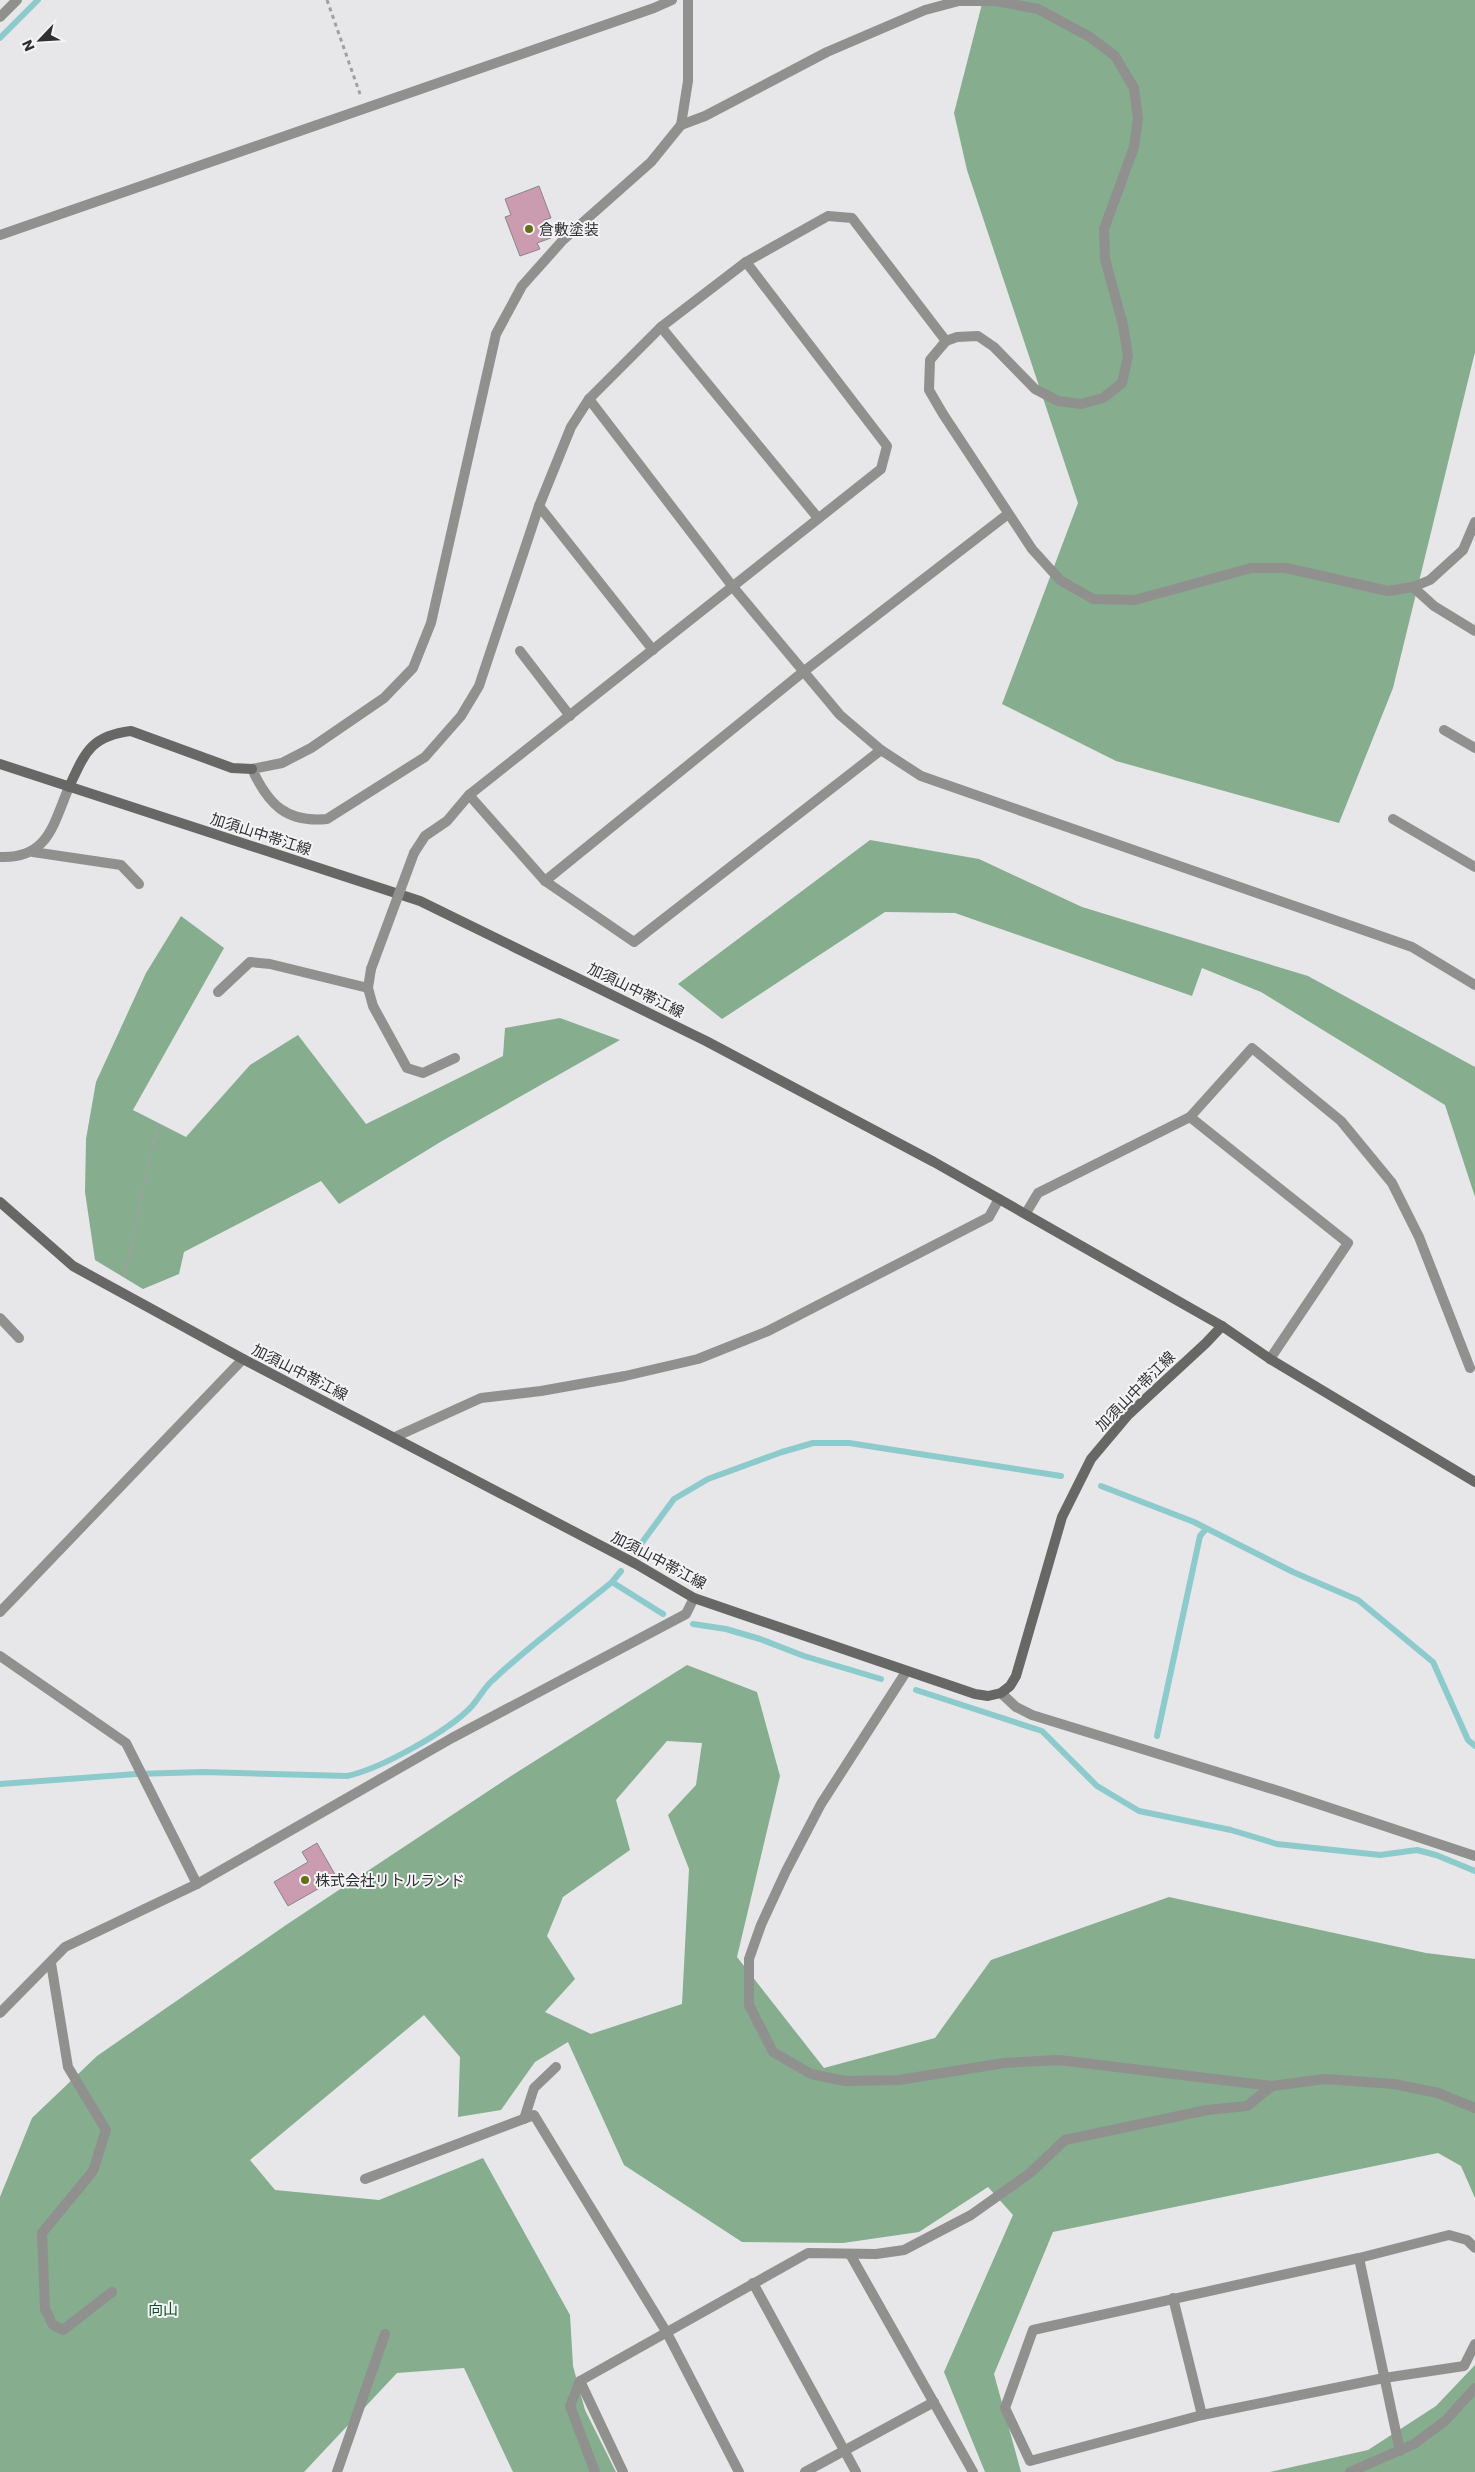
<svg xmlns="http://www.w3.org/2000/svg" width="1475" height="2472" font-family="Poppins,'Noto Sans JP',sans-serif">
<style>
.forest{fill:#85ad8e;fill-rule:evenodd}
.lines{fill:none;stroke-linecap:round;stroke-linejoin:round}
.stream{stroke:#8dcacc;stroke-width:6}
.building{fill:#cb9baf;stroke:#888687}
.path{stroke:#a0a0a2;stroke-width:3;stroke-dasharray:4 4;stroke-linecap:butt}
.street{stroke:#90908f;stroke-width:10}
.secondary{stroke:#676766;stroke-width:10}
.street-bridge{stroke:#90908f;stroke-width:10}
.poi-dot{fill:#676e13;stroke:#f4f4f7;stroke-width:2}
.labels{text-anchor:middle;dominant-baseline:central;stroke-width:4;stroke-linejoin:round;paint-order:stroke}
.poi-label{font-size:15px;fill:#2f2f30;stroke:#f4f4f7;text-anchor:start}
.street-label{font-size:15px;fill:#2f2f30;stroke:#f4f4f7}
.park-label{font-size:15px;fill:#0c4e26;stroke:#f4f4f7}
</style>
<rect width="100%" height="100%" fill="#e7e7ea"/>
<g class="forest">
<path d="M983,0H1475V352L1393,688L1339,823L1116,761L1002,704L1078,503L967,170L954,113Z"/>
<path d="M870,840L979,859L1082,907L1308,976L1475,1067V1197L1445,1105L1261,992L1202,968L1192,996L955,913L885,912L722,1019L678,984Z"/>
<path d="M181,916L224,948L133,1110L186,1137L250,1065L298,1035L366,1124L503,1056L505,1028L560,1018L620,1040L442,1141L339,1204L321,1181L184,1252L179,1274L143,1289L95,1260L85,1192L86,1139L96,1082L146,973Z"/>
<path d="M687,1665L757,1692L780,1776L737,1957L824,2068L935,2038L991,1960L1169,1897L1426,1953L1475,1959V2198L1461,2166L1438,2153L1053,2232L994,2374L1021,2472H985L944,2372L1013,2215L988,2187L919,2232L843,2243L742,2242L624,2165L568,2042L535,2062L501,2110L458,2117L460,2057L424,2015L250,2160L275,2190L379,2200L483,2158L570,2315L573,2366L585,2410L616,2472H513L464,2368L397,2373L304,2472H0V2197L32,2118L97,2056L286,1925L511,1776ZM667,1741L702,1743L696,1785L668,1815L689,1869L682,2004L591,2034L545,2012L575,1979L547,1936L563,1897L630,1850L616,1800Z"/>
<path d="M1475,2365V2472H1270L1368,2450L1436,2406Z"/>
</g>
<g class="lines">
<g class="stream">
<path d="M0,38L38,0"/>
<path d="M1101,1486L1194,1522L1293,1572L1358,1600L1433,1662L1468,1740L1475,1746"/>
<path d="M638,1548L674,1499L708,1479L782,1452L813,1443H849L1061,1476"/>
<path d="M612,1582L663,1614"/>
<path d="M693,1624L726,1629L760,1639L804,1656L881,1679"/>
<path d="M916,1690L1042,1731L1097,1786L1139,1811L1231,1830L1277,1844L1380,1855L1417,1850L1436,1855L1475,1871"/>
<path d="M1157,1736L1200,1536L1206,1529"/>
<path d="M0,1784L136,1774L203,1772L347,1776C380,1769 449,1731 472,1706C480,1697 485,1686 494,1679C531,1644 573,1614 612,1582L621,1571"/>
</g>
</g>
<g class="building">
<path d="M539,186L551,218L544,220L551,238L537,243L540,249L520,256L505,217L511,215L505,199Z"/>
<path d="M317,1843L337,1878L288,1906L274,1882L308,1862L302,1852Z"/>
</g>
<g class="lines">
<g class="path">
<path d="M327,0L360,94"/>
<path d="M124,1277L158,1122"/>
</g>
<g class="street">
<path d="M688,0V81L681,125L651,162L563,240L522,286L496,334L431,623L413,668L384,698L311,748L282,763L252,769C268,804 286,823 327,819L425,757L461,716L479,686L539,506L571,427L589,399L661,327L746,262L828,216L852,218L946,341"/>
<path d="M0,17L17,0"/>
<path d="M681,125L705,116L827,52L925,10L959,1H996L1038,9L1090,37L1115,56L1134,88L1138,118L1134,147L1104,229L1105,259L1123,325L1128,356L1122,383L1103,398L1081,404L1058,401L1035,389L994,347L978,336L957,337L946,341L930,360L929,390L943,414L1032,549L1060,580L1093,599L1135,600L1251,568H1286L1388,591L1413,587L1430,580L1463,550L1475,522"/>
<path d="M0,235L654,8L672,0"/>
<path d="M746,262L887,446L881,469L469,795L545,881L634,942L881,750"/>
<path d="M661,327L818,518"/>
<path d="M589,399L733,587L840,715L881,750L921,776L1412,947L1475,985"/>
<path d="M539,506L653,650"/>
<path d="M1413,587L1434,606L1475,631"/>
<path d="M520,651L570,716"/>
<path d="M1444,730L1475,748"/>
<path d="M1393,819L1475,867"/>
<path d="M33,852L121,865L139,884"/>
<path d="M414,853L425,836L447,821L469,795"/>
<path d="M0,857C48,859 53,825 69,787"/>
<path d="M545,881L803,672L1008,514"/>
<path d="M371,969L368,988L373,1006L407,1068L423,1073L455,1058"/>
<path d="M218,992L250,962L270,964L368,988"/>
<path d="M1190,1117L1252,1048L1341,1121L1392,1183L1419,1237L1470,1368"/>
<path d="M1026,1213L1038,1193L1190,1117L1348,1243L1270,1359"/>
<path d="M0,1318L19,1338"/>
<path d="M395,1437L481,1398L541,1391L625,1376L698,1359L768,1331L989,1217L999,1199"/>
<path d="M0,1612L243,1359"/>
<path d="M0,1656L126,1743L197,1884"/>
<path d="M906,1672L821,1804L786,1871L761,1925L749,1959V2005L773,2052L811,2074L845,2081L899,2080L1004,2063L1059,2060L1272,2086L1325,2079L1394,2084L1438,2093L1475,2108"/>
<path d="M1001,1693L1016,1707L1032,1715L1282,1792L1475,1856"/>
<path d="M51,1963L68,2067L106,2130L93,2171L42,2233L45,2309L53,2325L63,2330L112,2292"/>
<path d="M0,2013L65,1947L197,1884L452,1738L686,1614L694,1598"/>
<path d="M524,2119L534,2088L556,2067"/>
<path d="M365,2179L534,2115L667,2333L739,2472"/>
<path d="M1475,2248L1467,2240L1449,2235L1359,2258L1033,2330L1005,2408L1030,2461L1202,2415L1384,2378L1464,2366L1475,2344"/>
<path d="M850,2254L973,2472"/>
<path d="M1359,2258L1400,2451"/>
<path d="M753,2283L856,2472"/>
<path d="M1173,2298L1202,2415"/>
<path d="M580,2381L623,2472"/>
<path d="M337,2472L385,2334"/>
<path d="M595,2472L570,2406L580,2381L808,2253L876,2254L904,2250L971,2215L1030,2173L1065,2140L1207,2110L1247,2106L1272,2086"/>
<path d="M805,2472L934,2402"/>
<path d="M1350,2472L1414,2444L1445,2421L1475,2388"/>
</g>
<g class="secondary">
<path d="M0,764L420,901L706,1041L934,1162L1222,1326L1270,1359L1475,1482"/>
<path d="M69,787C85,753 90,736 131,731L232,768L252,769"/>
<path d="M0,1202L73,1266L243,1359L636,1564L694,1598L975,1694L988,1696L1001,1693L1010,1686L1016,1676L1062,1517L1091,1459L1128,1415L1206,1343L1222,1326"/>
</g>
<path class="street-bridge" d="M371,969L414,853"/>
</g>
<g class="poi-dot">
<circle cx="529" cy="229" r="5"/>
<circle cx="305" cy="1880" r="5"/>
</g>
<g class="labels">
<g class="poi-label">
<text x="539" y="229">倉敷塗装</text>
<text x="315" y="1880">株式会社リトルランド</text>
</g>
<g class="street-label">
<text transform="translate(261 834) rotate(18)">加須山中帯江線</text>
<text transform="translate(636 990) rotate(26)">加須山中帯江線</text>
<text transform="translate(300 1372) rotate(27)">加須山中帯江線</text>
<text transform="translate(1135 1391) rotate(-45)">加須山中帯江線</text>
<text transform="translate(659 1560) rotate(28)">加須山中帯江線</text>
</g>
<g class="park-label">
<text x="163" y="2309">向山</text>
</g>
</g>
<g transform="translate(40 40) rotate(245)" stroke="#f4f4f7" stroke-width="4" paint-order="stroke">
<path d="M0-4L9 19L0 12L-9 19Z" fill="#2f2f30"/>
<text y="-8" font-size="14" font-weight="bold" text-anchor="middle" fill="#2f2f30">N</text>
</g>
</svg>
